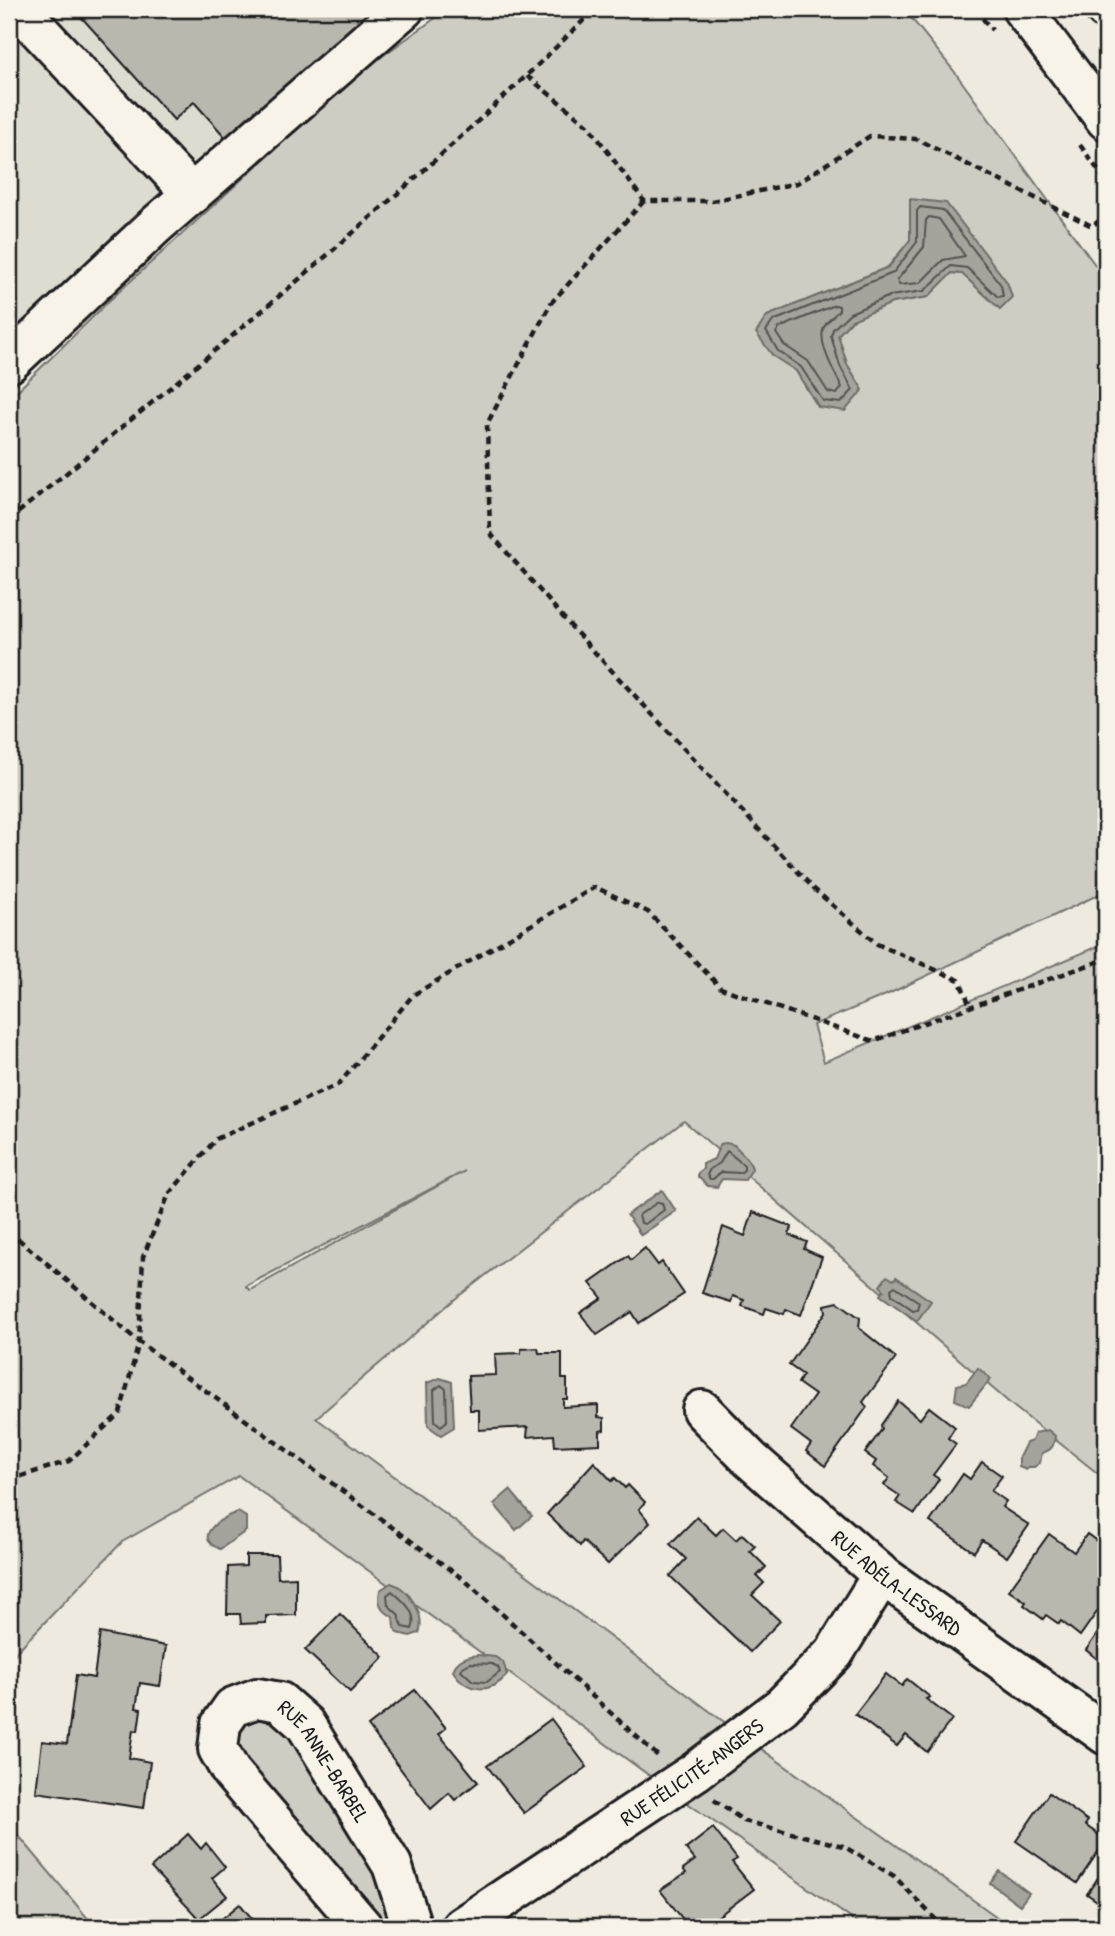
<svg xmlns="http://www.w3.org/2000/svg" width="1115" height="1936" font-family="'Patrick Hand',sans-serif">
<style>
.built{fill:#dedbd1}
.green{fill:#cfccc3;stroke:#767470;stroke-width:2;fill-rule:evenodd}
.water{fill:#a6a39d;stroke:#6f6d69;stroke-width:2}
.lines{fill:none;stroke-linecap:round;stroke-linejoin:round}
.shore{stroke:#535250;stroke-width:2}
.building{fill:#bab7af;stroke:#1c1c1c;stroke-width:2}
.minor-casing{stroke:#1c1c1c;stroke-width:44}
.highway-casing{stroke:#1c1c1c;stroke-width:44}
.path{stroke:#1c1c1c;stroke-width:4.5;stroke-dasharray:7 5;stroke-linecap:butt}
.minor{stroke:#f7f3e8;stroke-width:38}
.highway{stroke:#f7f3e8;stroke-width:38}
.labels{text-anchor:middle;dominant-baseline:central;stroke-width:5;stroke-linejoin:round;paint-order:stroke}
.street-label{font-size:21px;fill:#1c1c1c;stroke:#f7f3e8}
</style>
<rect width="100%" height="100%" fill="#eeeae0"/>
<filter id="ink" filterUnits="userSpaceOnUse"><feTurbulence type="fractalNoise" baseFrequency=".0143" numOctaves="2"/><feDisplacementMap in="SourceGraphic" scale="14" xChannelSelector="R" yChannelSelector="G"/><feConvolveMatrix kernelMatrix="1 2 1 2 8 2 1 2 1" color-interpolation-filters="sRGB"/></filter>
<g filter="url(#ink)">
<path class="built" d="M9,9H417L9,383Z"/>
<g class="green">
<path d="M448,9H904L954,71L1106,280V891L886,995L813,1025L824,1062L1106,943V1480L1013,1406L684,1121L455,1299L316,1418L743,1736L1011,1927H863L669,1790L239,1476L122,1542L18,1650L9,1662V399L110,300L356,75ZM910,240L1012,297L962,274L951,273L928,297L892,303L852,320L838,335L847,364L862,390L818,407L796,371L767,316L888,267ZM465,1171L250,1290L246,1287V1286Z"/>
<path d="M280,1702L412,1927H363L221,1724Z"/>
<path d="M9,1824L95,1927H9Z"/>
</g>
<g class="water">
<path d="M910,199L946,203L1007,282L1012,297L1000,309L962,274L952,273L928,297L892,303L852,320L838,335L847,364L863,390L845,411L819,407L796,371L773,356L756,333L767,316L889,267L910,240Z"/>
<path d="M726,1143L734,1145C740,1151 751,1161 752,1169L745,1180L722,1179L717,1187L708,1186L698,1177V1173L703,1169V1164L714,1159L720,1144Z"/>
<path d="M662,1190L676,1211L641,1235L627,1215Z"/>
<path d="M887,1276L894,1280L896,1277L931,1301L917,1321L880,1295L884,1290L880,1286Z"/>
<path d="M978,1368L991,1379L969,1406L955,1400L957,1385L966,1383Z"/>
<path d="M440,1378L452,1382L454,1427L441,1435L428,1426L427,1383Z"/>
<path d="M1048,1430L1055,1436C1054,1446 1052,1450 1042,1453L1040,1463L1034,1467H1028L1026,1470L1019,1467V1457L1026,1443L1032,1441L1035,1433Z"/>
<path d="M510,1490L532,1516L516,1530L494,1504Z"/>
<path d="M238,1512L246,1517V1531L220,1549C190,1537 222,1517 238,1512Z"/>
<path d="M391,1583C408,1588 426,1614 419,1633L410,1636L398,1633L394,1627L393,1617C381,1610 377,1604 380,1590Z"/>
<path d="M478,1655L495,1657L503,1662L507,1675C491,1694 467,1693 453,1671C456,1659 467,1656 478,1655Z"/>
<path d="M999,1871L1029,1893L1020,1905L990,1883Z"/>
</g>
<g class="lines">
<g class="shore">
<path d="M920,207L943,210L1001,285L1003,296L998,297L967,268L951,266L924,291L890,296L850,313L833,329L831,336L840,366L853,390L841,403L823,401L801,367L778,351L766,331L773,321L893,273L917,242V211Z"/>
<path d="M929,217L939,219L965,256L943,260L920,283L899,285L897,280L924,247L926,220Z"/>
<path d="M835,305L839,306V310C835,315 827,321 824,327C817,342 835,374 842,387L837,394L828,392L808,361L784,345L776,333L779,328Z"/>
<path d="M727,1151L744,1165V1170L740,1173L721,1172L713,1179H710L707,1175L710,1169L720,1163Z"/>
<path d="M658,1202L662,1203L664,1210L645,1224L641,1223L639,1215Z"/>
<path d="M895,1286L919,1302L917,1309L913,1310L892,1295L891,1289Z"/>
<path d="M441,1385L446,1389L447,1421L441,1426L435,1421L434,1390Z"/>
<path d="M392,1591C402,1600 419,1613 412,1629L403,1627L398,1614L388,1605L387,1595Z"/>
<path d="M470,1663L492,1664L498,1667L500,1672L487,1682L473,1681L461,1670L463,1667Z"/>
</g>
</g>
<g class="building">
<path d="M74,9H389L235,148L194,102L174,120Z"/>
<path d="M753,1212L792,1227L789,1235L807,1242L804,1249L822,1257L801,1315L786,1309L784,1314L766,1308L764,1314L742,1306L744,1300L733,1296L731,1302L702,1293L723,1227L745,1236Z"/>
<path d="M645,1248L658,1265L662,1262L684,1294L639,1323L632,1312L597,1335L580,1313L602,1298L590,1283L628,1256L631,1260Z"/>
<path d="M838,1302L860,1318L859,1328L896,1358L863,1402L867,1407L825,1466L806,1451L811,1444L791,1429L815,1395L798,1383L803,1375L789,1365L826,1312L825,1305Z"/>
<path d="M538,1348L539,1353H562V1379H567V1399H563V1407L598,1405V1417L604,1418V1430L600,1431V1444L555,1446L554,1435L527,1437L528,1427L479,1430V1410H470L468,1376L496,1375L495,1354L521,1353V1349Z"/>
<path d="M898,1401L920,1419L929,1407L955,1427L948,1438L956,1444L933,1475L939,1479L915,1514L896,1502L900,1496L884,1485L889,1478L873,1466L876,1461L865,1453L882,1429L881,1425Z"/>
<path d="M594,1462L612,1481L615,1478L625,1488L628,1485L645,1502L639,1509L650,1523L608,1564L583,1541L580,1546L547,1514Z"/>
<path d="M982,1462L1002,1476L991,1491L1006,1501L1002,1507L1029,1525L1007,1557L982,1540L974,1552L930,1522L963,1474L970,1479Z"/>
<path d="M697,1517L716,1535L723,1528L736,1540L742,1534L755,1546L750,1551L766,1567L757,1576L764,1583L752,1595L780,1621L750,1652L670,1576L686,1559L670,1544Z"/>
<path d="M1049,1534L1074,1552L1087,1534L1106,1548V1564L1098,1575L1106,1581V1599L1080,1636L1061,1621L1059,1624L1046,1615L1043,1619L1024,1605L1026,1602L1009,1590Z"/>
<path d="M246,1555H277L278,1578L296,1577V1615L266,1616V1623L241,1624L240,1614H227L228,1567L246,1566Z"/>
<path d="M340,1614L384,1657L350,1692L305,1650Z"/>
<path d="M1106,1621V1666L1086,1650Z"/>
<path d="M100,1633L166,1646L160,1686L140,1683L136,1708L141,1709L138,1731L133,1730L129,1758L150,1762L144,1808L36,1792L42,1741L67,1744L76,1675L94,1678Z"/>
<path d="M886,1674L902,1686L907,1679L930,1697L926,1699L952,1719L927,1752L906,1735L897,1746L855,1714Z"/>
<path d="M415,1690L446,1728L439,1734L478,1782L455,1800L449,1793L431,1809L368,1726Z"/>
<path d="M551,1719L587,1767L524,1813L487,1766Z"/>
<path d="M1049,1793L1088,1821L1085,1825L1106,1840L1077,1883L1016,1841Z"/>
<path d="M713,1828L737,1859L732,1862L754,1889L704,1927H689L660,1890L686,1873L683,1869L695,1860L686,1849Z"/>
<path d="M188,1834L201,1849L206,1843L225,1867L212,1878L227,1896L199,1919L151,1868Z"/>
<path d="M1106,1866V1907L1087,1894Z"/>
<path d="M240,1904L259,1927H212Z"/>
</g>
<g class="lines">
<g class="minor-casing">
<g id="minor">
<path d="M19,9L192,194"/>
<path d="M9,363L156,225L404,9"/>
<path id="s1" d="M702,1410L751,1460L882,1575L1106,1735"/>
<path id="s2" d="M363,1927L231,1772L218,1749L221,1724L233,1707L257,1698L280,1702L305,1724L392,1865L412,1927"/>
<path id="s3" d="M461,1927L695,1772L782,1706L834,1653L882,1575"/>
</g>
</g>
<g class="highway-casing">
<g id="highway">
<path d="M1022,9L1106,120"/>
<path d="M1106,9V10"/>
</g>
</g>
<g class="path">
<path d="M975,9L992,30"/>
<path d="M527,76L588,125L644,201H712L797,183L870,136L916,139L1092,226L1106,216"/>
<path d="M1080,145L1106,181"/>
<path d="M644,201L551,303L487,424L490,533L575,631L814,889L877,944L959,980L971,1007"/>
<path d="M9,520C209,356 411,192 595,9"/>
<path d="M9,1231L139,1342L467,1582L658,1756"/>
<path d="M9,1480L69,1461L120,1413L139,1342L143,1257L169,1194L216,1139L339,1084L413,995L595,887L648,912L721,988L873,1041L1106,959"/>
<path d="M714,1800L744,1821L843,1846L894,1876L943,1927"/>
</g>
<use href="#minor" class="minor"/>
<use href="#highway" class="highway"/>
</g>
</g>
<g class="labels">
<g class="street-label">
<text stroke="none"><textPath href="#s1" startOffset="261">RUE ADÉLA-LESSARD</textPath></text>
<text stroke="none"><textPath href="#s2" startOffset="399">RUE ANNE-BARBEL</textPath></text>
<text stroke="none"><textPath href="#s3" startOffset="278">RUE FÉLICITÉ-ANGERS</textPath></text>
</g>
</g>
<rect width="1115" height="1936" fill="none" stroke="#f7f3e8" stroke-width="35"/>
<rect x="18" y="18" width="1080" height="1901" fill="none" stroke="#1c1c1c" stroke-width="2.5" filter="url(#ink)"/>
</svg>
